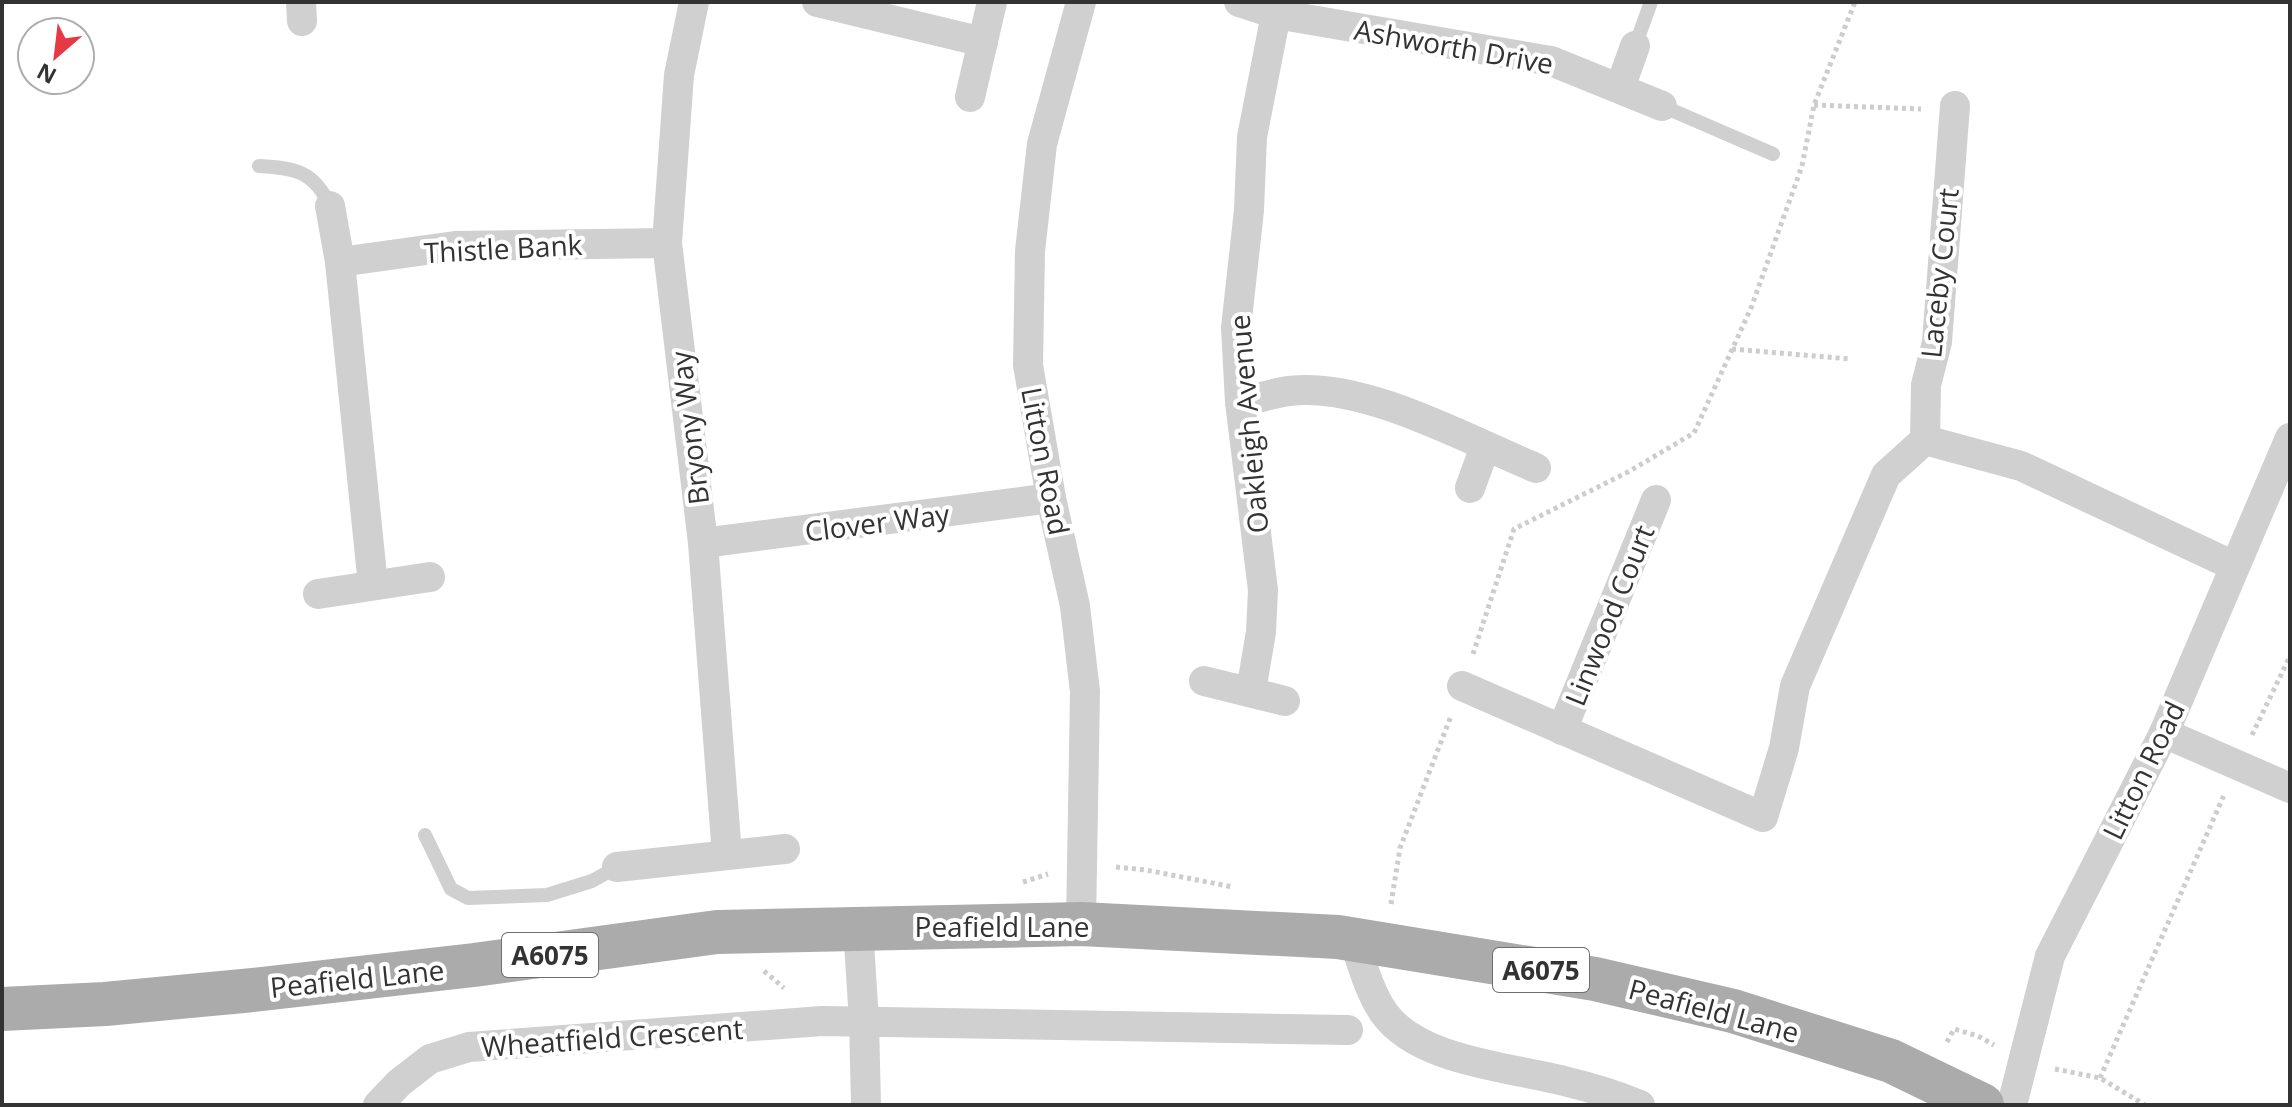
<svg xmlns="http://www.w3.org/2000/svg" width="2292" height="1107" font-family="'Open Sans',sans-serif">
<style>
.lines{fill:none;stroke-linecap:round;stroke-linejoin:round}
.path{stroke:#cdcdcd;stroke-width:5;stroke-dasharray:4 4;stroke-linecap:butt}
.lane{stroke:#d0d0d0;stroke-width:14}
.street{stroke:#d0d0d0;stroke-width:30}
.primary{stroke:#ababab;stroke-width:44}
.labels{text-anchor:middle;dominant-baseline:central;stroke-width:8;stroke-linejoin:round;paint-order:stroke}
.shield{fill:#fff;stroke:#707070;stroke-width:2}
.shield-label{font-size:26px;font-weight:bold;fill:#333}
.street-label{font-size:28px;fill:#333;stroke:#fff}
</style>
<rect width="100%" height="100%" fill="#fff"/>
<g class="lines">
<g class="path">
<path d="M1814,105L1921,109"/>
<path d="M1732,349L1850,359"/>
<path d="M1473,654L1514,529L1628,472L1694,433L1751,308L1802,166L1814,105L1855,2"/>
<path d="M2252,735L2290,656"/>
<path d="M1116,867L1146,870L1233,887"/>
<path d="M1023,882L1048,874"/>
<path d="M1391,904L1400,848L1451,716"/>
<path d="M764,971L784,988"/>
<path d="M1947,1042L1954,1029L1978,1036L1994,1045"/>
<path d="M2055,1069L2100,1078L2145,1105"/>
<path d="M2100,1078L2224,795"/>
</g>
<g class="lane">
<path d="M1635,46L1651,2"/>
<path d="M1662,106L1773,154"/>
<path d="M259,166C295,168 314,171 330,206"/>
<path d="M425,835L451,889L468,898L547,895L592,881L617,867"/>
</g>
<g class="street">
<path d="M301,2L302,21"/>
<path d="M694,2L679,75L667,243L703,543L727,855"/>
<path d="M817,2L983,42"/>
<path d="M1081,2L1042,144L1030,251L1028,365L1051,498L1075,606L1085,692L1081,924"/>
<path d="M1239,2L1276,14L1551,61L1662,106"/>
<path d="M1620,88L1635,46"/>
<path d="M970,97L992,2"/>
<path d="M330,206L340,262L373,585"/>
<path d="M340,262L455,246L667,243"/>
<path d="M1240,402C1256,399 1273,393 1289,391C1363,381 1468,440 1536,468"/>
<path d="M1925,440L1926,385L1937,342L1955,106"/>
<path d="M1470,488L1485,447"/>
<path d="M703,543L1051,498"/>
<path d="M318,594L430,577"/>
<path d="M1204,681L1285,701"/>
<path d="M1462,686L1763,817L1784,748L1795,686L1886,475L1925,440L2021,466L2234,566"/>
<path d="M1251,691L1261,632L1263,590L1240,402L1236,328L1249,210L1252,137L1276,14"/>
<path d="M1562,730L1656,500"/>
<path d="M2164,733L2290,788"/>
<path d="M617,867L785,849"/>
<path d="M858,927L864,1021L866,1105"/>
<path d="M1354,940C1362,964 1369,991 1384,1013C1418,1061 1510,1067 1564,1081C1589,1087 1616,1095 1640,1105"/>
<path d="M378,1105L399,1083L430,1059L469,1047L822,1021L1348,1030"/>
<path d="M2012,1105L2050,956L2164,733L2290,438"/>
</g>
<path class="primary" d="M2,1009L105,1004L243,991L474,965L717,932L1081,924L1338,937L1595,979L1733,1011L1891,1061L1982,1105"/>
</g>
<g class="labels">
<g class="shield">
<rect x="502" y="933" width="96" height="44" rx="6"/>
<rect x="1493" y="948" width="96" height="44" rx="6"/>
</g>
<g class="shield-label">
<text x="550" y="955">A6075</text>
<text x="1541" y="970">A6075</text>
</g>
<g class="street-label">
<text transform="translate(1454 46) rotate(10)">Ashworth Drive</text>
<text transform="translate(503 248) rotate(-3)">Thistle Bank</text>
<text transform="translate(1939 273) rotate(-84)">Laceby Court</text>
<text transform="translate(1248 424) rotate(-95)">Oakleigh Avenue</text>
<text transform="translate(689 428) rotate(-97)">Bryony Way</text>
<text transform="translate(1046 461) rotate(79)">Litton Road</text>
<text transform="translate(877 522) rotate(-7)">Clover Way</text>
<text transform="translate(1609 615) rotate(-68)">Linwood Court</text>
<text transform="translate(2143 770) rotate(-64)">Litton Road</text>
<text x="1002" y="926">Peafield Lane</text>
<text transform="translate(357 978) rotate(-6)">Peafield Lane</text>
<text transform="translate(1714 1010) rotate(15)">Peafield Lane</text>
<text transform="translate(612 1037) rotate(-4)">Wheatfield Crescent</text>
</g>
</g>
<rect width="2292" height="1107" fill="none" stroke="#333333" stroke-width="8"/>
<g transform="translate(56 56) rotate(208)"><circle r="38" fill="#ffffff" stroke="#adadad" stroke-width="2"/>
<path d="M0-6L14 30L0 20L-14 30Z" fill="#e63946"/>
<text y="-12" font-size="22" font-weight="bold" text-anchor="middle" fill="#333333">N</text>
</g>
</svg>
